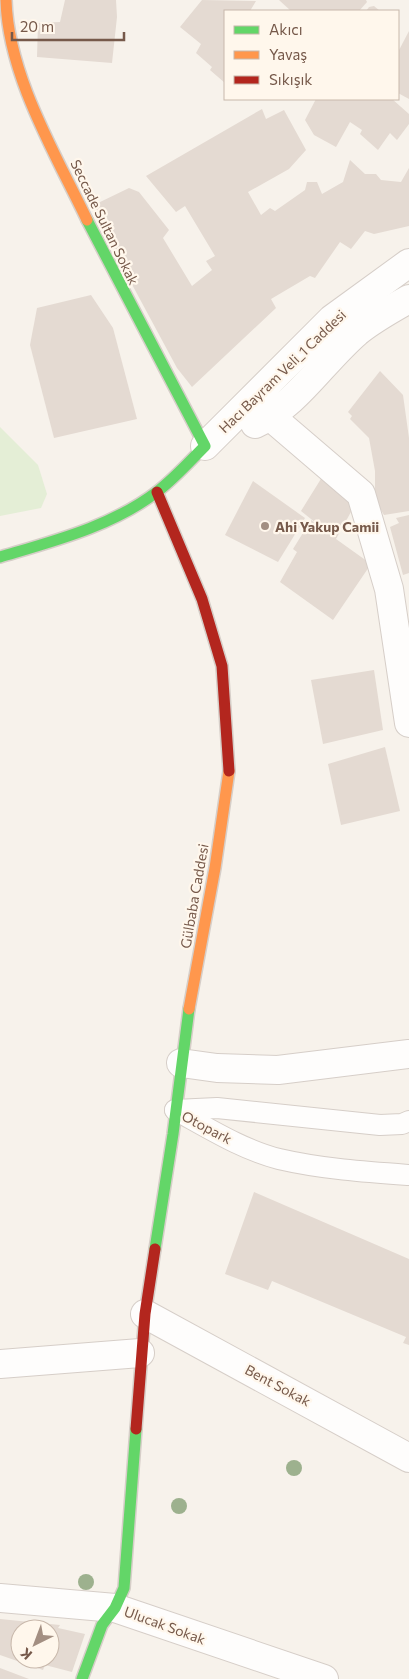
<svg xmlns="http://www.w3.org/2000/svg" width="409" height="1679" font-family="Commissioner,sans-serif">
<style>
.green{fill:#e4eed6}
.building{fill:#e4dad2;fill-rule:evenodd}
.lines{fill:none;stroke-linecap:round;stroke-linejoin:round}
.lane-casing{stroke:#d6cec8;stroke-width:22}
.street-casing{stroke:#d6cec8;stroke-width:30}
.fast-casing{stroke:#d6cec8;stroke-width:14}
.slow-casing{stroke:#d6cec8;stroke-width:14}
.jam-casing{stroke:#d6cec8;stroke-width:14}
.lane{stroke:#fefdfc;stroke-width:20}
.street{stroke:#fefdfc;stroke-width:28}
.fast{stroke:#63d668;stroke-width:11}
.slow{stroke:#ff974d;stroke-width:11}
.jam{stroke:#b3261e;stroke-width:11}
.tree{fill:#9db18e}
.poi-dot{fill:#a38f82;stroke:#fff7ec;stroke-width:2}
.labels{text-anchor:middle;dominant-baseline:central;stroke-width:4.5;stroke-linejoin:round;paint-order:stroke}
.street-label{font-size:14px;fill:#76594a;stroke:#fff7ec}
.poi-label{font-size:14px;font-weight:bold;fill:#76594a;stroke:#fff7ec;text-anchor:start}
</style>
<rect width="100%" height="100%" fill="#f7f2eb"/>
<path class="green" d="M0,427L38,465L47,494L41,508L0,516Z"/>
<g class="building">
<path d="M65,0H116L117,17L112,63L37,57L38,23L60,22Z"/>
<path d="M202,0L256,1L250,11H225V83L210,70L212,67L196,53L201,44L180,27Z"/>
<path d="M279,0H366L367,2L359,11H291Z"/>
<path d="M374,6L380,11H366L369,7Z"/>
<path d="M409,31V99L398,93V52Z"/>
<path d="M316,99H392L409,114V124L397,140L390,133L378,150L360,134L362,130L350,122L336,147L314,135L305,120Z"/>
<path d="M262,109L266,119L284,110L306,150L289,169L248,192L261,215L270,208L275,211L305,190L307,182H317L322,194L343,182L350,160L365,174H376L381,180L401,182L409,168V226L374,234L365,231L351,249L340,242L315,278L310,276L271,299L276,308L192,387L177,368L93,212L98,203L129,188L139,192L169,230L163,238L192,286L212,270L206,261L215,256L185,206L176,212L146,176Z"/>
<path d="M91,295L113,328L137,419L54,438L30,345L37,308Z"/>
<path d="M380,371L403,395L409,438V511L384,515L375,500V471L369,438L350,419L352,416L348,412Z"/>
<path d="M324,474L357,501L336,539L371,564L333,620L280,582L297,552L293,549L311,520L321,527L301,511Z"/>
<path d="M253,481L305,518L278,562L225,535Z"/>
<path d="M409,515V573L403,575L390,527L399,523L396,518Z"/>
<path d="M374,670L383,730L323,744L311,680Z"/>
<path d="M385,747L400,811L341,825L328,764Z"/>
<path d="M254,1192L409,1259V1345L403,1343L406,1337L272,1281L268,1290L225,1274Z"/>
<path d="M0,1619L60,1625L58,1628L85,1634L72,1672L45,1665L43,1670L0,1655ZM20,1629H50V1659H20Z"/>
<path d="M0,1668L29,1679H0Z"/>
</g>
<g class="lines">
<g class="lane-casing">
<g id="lane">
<path d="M175,1110C208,1128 243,1150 279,1159C322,1169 366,1172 409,1175"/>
<path d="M175,1110L217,1108L380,1125L402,1124L409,1121"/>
</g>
</g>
<g class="street-casing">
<g id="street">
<path d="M271,417L361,494L389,589L409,723"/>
<path d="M255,424C297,405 322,362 357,332C373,319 391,309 409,299"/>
<path d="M205,446L332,319L409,263"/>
<path d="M181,1063L217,1068L278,1070L409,1054"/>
<path d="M145,1314L409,1458"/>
<path d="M0,1364L140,1353"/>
<path d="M0,1598L115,1608L324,1679"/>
</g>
</g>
<g class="fast-casing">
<g id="fast">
<path d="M0,557C54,541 113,526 158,491C175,478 190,461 205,446L87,220"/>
<path d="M155,1249L173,1134L189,1009"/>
<path d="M82,1679L102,1625L115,1608L124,1588L136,1429"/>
</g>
</g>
<g class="slow-casing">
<g id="slow">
<path d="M6,0C8,75 55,153 87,220"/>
<path d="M189,1009L215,868L229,771"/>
</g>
</g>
<g class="jam-casing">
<g id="jam">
<path d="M157,492L202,599L222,666L229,771"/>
<path d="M136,1429L145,1314L155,1249"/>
</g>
</g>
<use href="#lane" class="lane"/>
<use href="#street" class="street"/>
<use href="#fast" class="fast"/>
<use href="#slow" class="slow"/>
<use href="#jam" class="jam"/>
</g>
<g class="tree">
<circle cx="294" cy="1468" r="8"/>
<circle cx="179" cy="1506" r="8"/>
<circle cx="86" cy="1582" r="8"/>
</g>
<circle class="poi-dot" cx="265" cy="526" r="5"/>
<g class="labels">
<g class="street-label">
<text transform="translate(105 222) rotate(64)">Seccade Sultan Sokak</text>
<text transform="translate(282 371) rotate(-44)">Hacı Bayram Veli_1 Caddesi</text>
<text transform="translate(194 896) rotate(-80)">Gülbaba Caddesi</text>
<text transform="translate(207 1127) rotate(28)">Otopark</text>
<text transform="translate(278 1385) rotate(28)">Bent Sokak</text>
<text transform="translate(165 1625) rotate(20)">Ulucak Sokak</text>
</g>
<g class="poi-label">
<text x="275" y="526">Ahi Yakup Camii</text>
</g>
</g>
<rect x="224" y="10" width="175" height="90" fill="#fff7ec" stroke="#c8b8ab"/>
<rect x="234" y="26" width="25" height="8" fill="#63d668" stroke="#c8b8ab"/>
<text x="269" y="35" font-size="15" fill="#76594a">Akıcı</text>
<rect x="234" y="51" width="25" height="8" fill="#ff974d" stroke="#c8b8ab"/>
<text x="269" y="60" font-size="15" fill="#76594a">Yavaş</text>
<rect x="234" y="76" width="25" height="8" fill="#b3261e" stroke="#c8b8ab"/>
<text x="269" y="85" font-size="15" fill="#76594a">Sıkışık</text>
<g transform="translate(35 1644) rotate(222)"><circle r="24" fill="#fff7ec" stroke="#c8b8ab"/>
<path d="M0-4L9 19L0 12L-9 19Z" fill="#a38f82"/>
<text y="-8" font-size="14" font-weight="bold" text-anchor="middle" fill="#76594a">K</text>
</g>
<path d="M12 32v8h112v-8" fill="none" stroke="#76594a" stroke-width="2.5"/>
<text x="20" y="32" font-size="15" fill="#76594a" stroke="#fff7ec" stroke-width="4" paint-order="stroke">20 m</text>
</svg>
